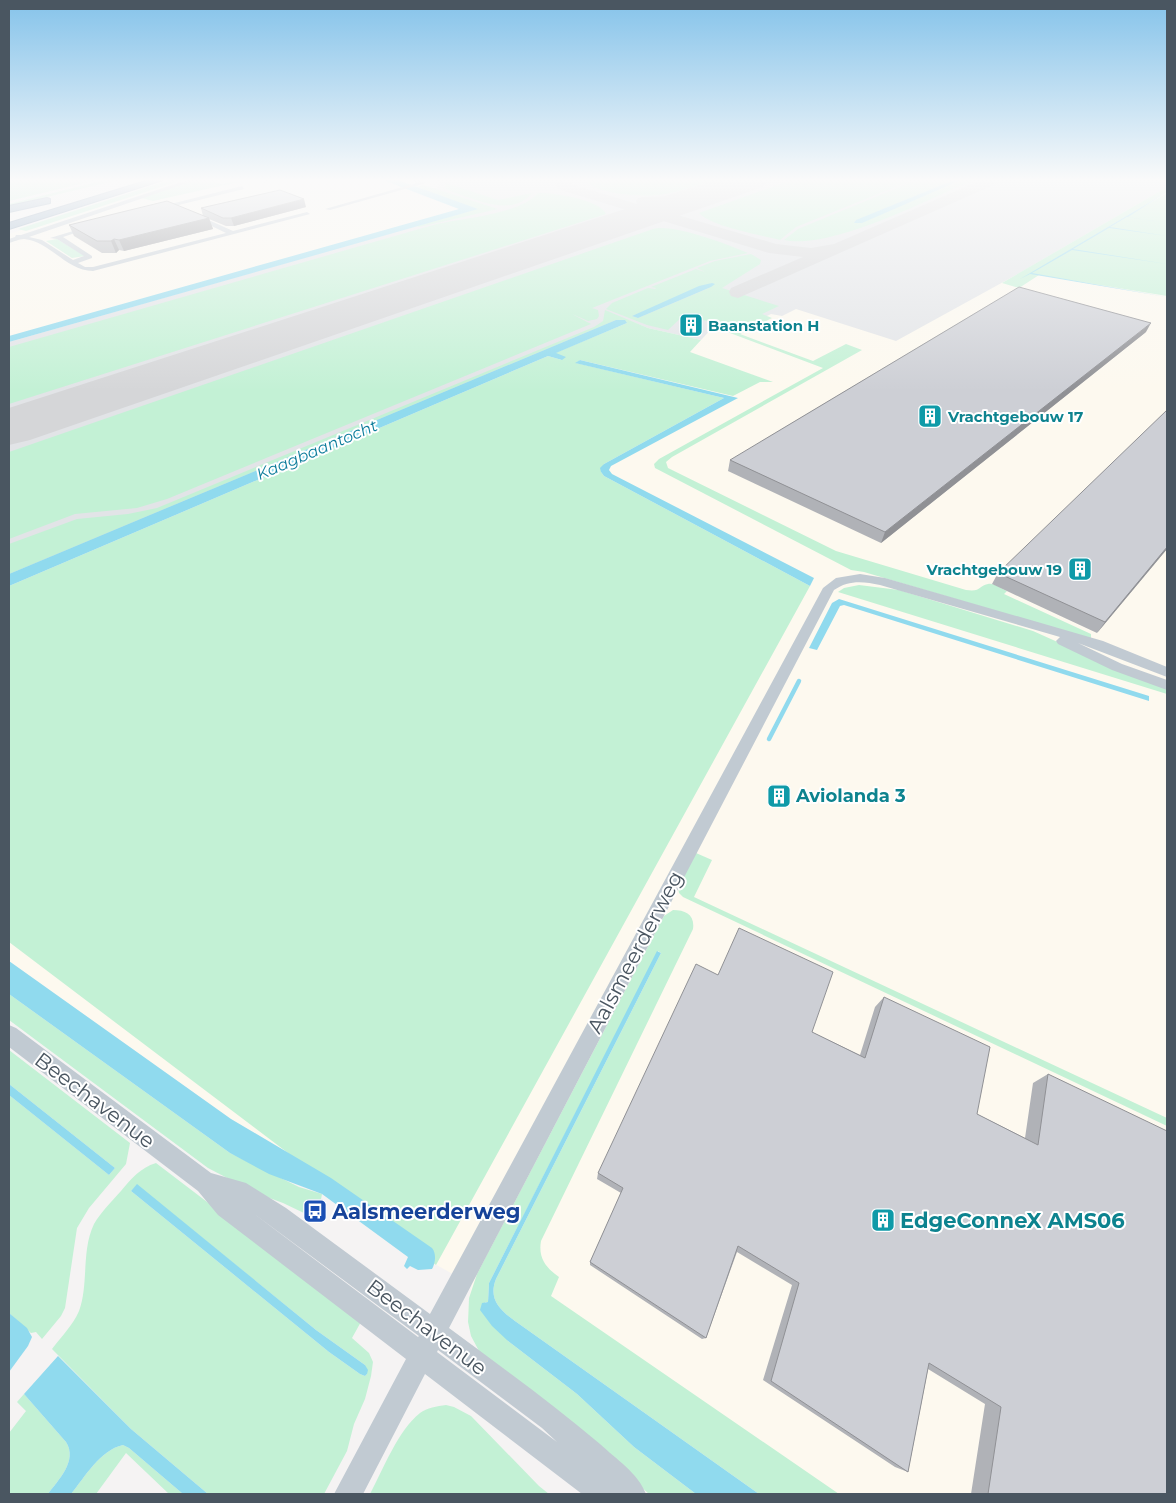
<svg xmlns="http://www.w3.org/2000/svg" width="1176" height="1503" font-family="Montserrat,sans-serif">
<style>
.commercial{fill:#fdf9ef}
.airport{fill:#e2e4e7}
.green{fill:#c3f1d5;fill-rule:evenodd}
.water{fill:#90daee}
.lines{fill:none;stroke-linecap:round;stroke-linejoin:round}
.stream{stroke:#90daee;stroke-width:4.5}
.taxiway{fill:#d5d6d8;fill-rule:evenodd}
.runway{fill:#d5d6d8;fill-rule:evenodd}
.highway-casing{stroke:#7690ad;stroke-width:2}
.minor{fill:#c1cad2;fill-rule:evenodd}
.highway{fill:#8ba5c1;fill-rule:evenodd}
.wall{fill:#b0b2b7}
.shaded-wall{fill:#909195}
.building{fill:#cdcfd5;stroke:#909195}
.labels{text-anchor:middle;dominant-baseline:central;stroke-width:4;stroke-linejoin:round;paint-order:stroke}
.far-culture-label{font-size:15px;font-weight:bold;fill:#0d838f;stroke:#fff;text-anchor:start}
.far-water-label{font-size:16px;font-style:italic;fill:#0c7c9b;stroke:#fff}
.culture-label{font-size:18px;font-weight:bold;fill:#0d838f;stroke:#fff;text-anchor:start}
.near-street-label{font-size:21px;fill:#4a5661;stroke:#fff}
.near-transit-label{font-size:21px;font-weight:bold;fill:#164399;stroke:#fff;text-anchor:start}
.near-culture-label{font-size:21px;font-weight:bold;fill:#0d838f;stroke:#fff;text-anchor:start}
</style>
<rect width="100%" height="100%" fill="#f5f3f3"/>
<g class="commercial">
<path d="M177,180H424L434,184L409,191L461,210L9,337V234Z"/>
<path d="M1167,180V1494H649L563,1418L475,1344L468,1322L469,1298L472,1285L435,1264L265,1139L231,1119L9,961V586L631,321L648,328L701,340L715,325L761,314Z"/>
</g>
<path class="airport" d="M436,180H1167V187L1016,275L896,341L796,309L782,316L771,314L755,322L717,323L701,340L648,328L628,320L9,574V342L471,210L420,191L439,187L440,182Z"/>
<g class="green">
<path d="M9,180H97L9,201Z"/>
<path d="M105,180H118L9,206V204Z"/>
<path d="M170,180H182L26,231L18,229Z"/>
<path d="M194,180H218L215,182L222,184L247,180L153,201L142,198Z"/>
<path d="M585,180H711C697,185 684,190 670,193C651,198 598,196 585,180Z"/>
<path d="M791,180H913L796,227L780,240C761,235 712,227 699,213Z"/>
<path d="M916,180H954L854,221L861,223L961,180H973C927,200 831,250 784,240L798,229Z"/>
<path d="M446,183L498,200L532,193C512,218 474,199 450,191L445,188Z"/>
<path d="M423,185L433,188L498,209L419,227L417,226L477,209L417,187Z"/>
<path d="M1167,187V192L1021,279L1167,193V296L1039,275L1019,288L1002,283Z"/>
<path d="M538,193C552,192 601,200 606,214L9,404V347L433,225C461,218 519,215 538,193Z"/>
<path d="M653,229C673,223 732,246 748,253L710,261L592,308L598,310L599,316L597,319L588,321L572,314L591,324L167,499L137,508L75,514L9,539V452Z"/>
<path d="M57,239L85,256L72,258L46,241Z"/>
<path d="M751,254L761,260L760,264L722,288L779,306L762,314L772,318L740,334L813,361L846,344L862,350L672,457L666,462L668,468L836,551L966,590C982,592 978,586 988,584C993,582 1002,589 1007,591L1004,594L1091,634V639L864,572L851,570L655,468L654,464L659,459L823,368L714,327L717,323L683,316L668,330L647,325L606,309L612,303L648,288L655,289L656,288L651,287L696,269L705,272L697,268L715,261ZM712,283L709,288L638,318L632,316Z"/>
<path d="M605,310L648,328L701,340L690,352L773,382H760L733,396L580,360L576,363L724,398L604,464L601,472L604,476L810,586L436,1265L9,942V586L548,356L562,360L555,353L627,323L616,320L9,574V544L77,519L128,514L157,508L594,327L603,321Z"/>
<path d="M859,585L899,590L1033,631L1120,670L1167,688V694L838,592L844,588Z"/>
<path d="M696,853L712,860L694,897L1167,1118V1126L683,897L679,893L678,887Z"/>
<path d="M673,910C686,910 695,915 693,929L541,1241C538,1258 546,1268 559,1277L551,1296L839,1494H759L515,1321C500,1310 488,1299 496,1279L661,953L658,951L489,1283L488,1302H485L508,1341L577,1394L634,1447L696,1494H649L563,1418L479,1351L471,1336L468,1322L469,1298L477,1274L664,916Z"/>
<path d="M9,994L230,1153L299,1187L322,1194L320,1205L317,1210L311,1207L306,1214L283,1203L256,1193L208,1168L9,1020Z"/>
<path d="M9,1050L130,1143L126,1164L89,1208L77,1228L65,1308L61,1316L42,1339L36,1332L31,1333L9,1313V1095L109,1175L115,1168L9,1084Z"/>
<path d="M156,1163L362,1320L352,1338L369,1353L373,1362L371,1376L365,1399L354,1424L347,1451L324,1494H208L131,1429L52,1349C61,1337 73,1325 79,1311C89,1284 81,1251 94,1224C101,1212 112,1201 121,1191C132,1178 140,1168 156,1163ZM137,1185L316,1330L365,1365L367,1374L365,1376L360,1374L329,1352L131,1191Z"/>
<path d="M24,1394L66,1442C78,1461 58,1480 48,1494H9V1433L26,1411L17,1402Z"/>
<path d="M446,1405L454,1407L471,1416L539,1486L549,1494H370C383,1470 398,1430 420,1413C427,1408 437,1406 446,1405Z"/>
<path d="M123,1445L129,1448L183,1494H169L126,1453L96,1494H71C85,1477 100,1450 123,1445Z"/>
</g>
<g class="water">
<path d="M383,180H398L478,209L9,342V336L459,209Z"/>
<path d="M954,180H961L862,223H854L856,220Z"/>
<path d="M1167,192L1128,217L1167,223L1127,217L1110,227L1167,236L1109,228L1073,249L1167,264L1072,250L1032,273L1167,297L1030,274L1020,279Z"/>
<path d="M712,283L715,284L711,287L638,318L632,316L699,286Z"/>
<path d="M616,320H625L627,323L556,353L566,357L562,360L548,356L9,586V574Z"/>
<path d="M580,360L738,398L611,466L609,470L612,474L814,578L810,586L604,476L601,472L600,468L604,464L724,398L575,363Z"/>
<path d="M839,599L1149,696V701L844,605L840,606L817,650L809,648L832,603Z"/>
<path d="M657,951L661,953L496,1279C488,1299 500,1310 515,1321L759,1494H696L634,1447L577,1394L508,1341L492,1326L480,1310L482,1303L488,1302L489,1283Z"/>
<path d="M9,961L231,1119L331,1178L432,1248C437,1254 435,1264 432,1269L418,1270L410,1266L407,1269L404,1266L408,1257L322,1194L269,1174L230,1153L9,994Z"/>
<path d="M9,1084L115,1168L109,1175L9,1095Z"/>
<path d="M137,1184L316,1330L365,1365L368,1370L367,1374L365,1376L360,1374L329,1352L131,1191Z"/>
<path d="M9,1313L27,1328L32,1337L28,1346L9,1372Z"/>
<path d="M58,1356L131,1429L208,1494H183L129,1448L123,1445C100,1450 85,1477 71,1494H48C58,1480 78,1461 66,1442L24,1394Z"/>
</g>
<g class="lines">
<path class="stream" d="M769,739L799,681"/>
<g class="taxiway">
<path d="M553,180H567L574,185L637,204L636,201L638,198L643,197L682,196L711,190L716,191L718,194L716,197L682,204L644,205L776,244L811,248L834,244L981,180H1000L998,183L738,298L731,296L729,292L731,288L803,257L769,253L564,191L557,188Z"/>
<path d="M31,412L39,414L43,419L39,424L9,432V418Z"/>
</g>
<path class="runway" d="M715,180H768L763,187L30,440L9,445V408Z"/>
<g class="highway-casing">
<g id="highway">
<path d="M149,180H163L9,229V223Z"/>
<path d="M47,198L50,199V203L9,212V206Z"/>
</g>
</g>
<g class="minor">
<path d="M187,180H196L29,237L42,240L73,260L84,256L57,239L50,238L93,225V227L63,237L92,256V258L78,263L85,267H93L226,233L191,216L193,213L233,231L307,212L310,214L93,271C66,271 50,241 24,239C19,239 13,242 9,243V239L15,237L16,235H21Z"/>
<path d="M263,180H269L265,183Z"/>
<path d="M412,180H421L426,183L330,210L325,209L417,183Z"/>
<path d="M242,186L244,189L154,211L151,209Z"/>
<path d="M860,574L885,578L1103,641L1167,667V677L1078,643L1122,664L1167,680V690L1112,670L1058,644L1056,641L1060,637L880,585C863,581 848,580 834,590L449,1328C500,1366 552,1403 600,1444C616,1459 638,1473 646,1494H582L425,1374L363,1494H334L406,1359L218,1215L198,1191L9,1047V1025L16,1028L211,1173L246,1183L286,1208L430,1314L823,588L836,578ZM253,1213L419,1336L418,1337ZM438,1350L542,1428L557,1442L437,1352Z"/>
</g>
<use href="#highway" class="highway"/>
</g>
<g class="wall">
<path d="M306,207L234,226H226L209,219L213,229L124,251L119,250L116,253H102L74,236L69,225L203,216L201,208Z"/>
<path d="M1146,332L881,543L728,471L730,460Z"/>
<path d="M1167,549L1097,633L992,584L998,573Z"/>
<path d="M884,997L977,1114L1025,1138L1033,1083L1048,1074L1167,1210V1494H971L985,1404L928,1369L908,1472L895,1467L763,1380L792,1285L737,1252L706,1338L702,1339L590,1265V1262L621,1193L597,1179L598,1173L812,1032L860,1055L875,1007Z"/>
</g>
<g class="shaded-wall">
<path d="M304,199L306,207L234,226L231,218Z"/>
<path d="M209,218L213,229L124,251L119,240Z"/>
<path d="M114,239L119,250L116,253L111,241Z"/>
<path d="M1151,323L1146,332L881,543L885,532Z"/>
<path d="M1167,547V549L1097,633L1105,622Z"/>
</g>
<g class="building">
<path d="M280,190L304,199L231,218H223L201,208Z"/>
<path d="M167,201L209,218L119,240L114,239L111,241H97L69,225Z"/>
<path d="M1019,287L1151,323L885,532L730,460Z"/>
<path d="M1167,410V547L1105,622L998,573Z"/>
<path d="M739,928L833,972L812,1032L865,1058L884,997L990,1047L977,1114L1038,1145L1048,1074L1167,1131V1494H988L1001,1407L929,1363L908,1472L771,1381L799,1283L738,1246L706,1338L590,1262L623,1188L598,1173L696,964L718,975Z"/>
</g>
<linearGradient id="sky" x2="0" y2="1"><stop stop-color="#85c3ea"/><stop offset="0.46" stop-color="#fafafa"/><stop offset="1" stop-color="#fafafa" stop-opacity="0"/></linearGradient>
<rect width="1176" height="391" fill="url(#sky)"/>
<defs>
<g id="building-square" transform="scale(1.25)"><rect x="-9" y="-9" width="18" height="18" rx="4" fill="#0f9aa8" stroke="#fff"/><path d="M-4-6H4V6H1V3H-1V6H-4ZM-2.5-4.3h1.7v1.8h-1.7ZM.8-4.3h1.7v1.8H.8ZM-2.5-1h1.7V.8h-1.7ZM.8-1h1.7V.8H.8Z" fill="#fff"/></g>
<g id="bus-square" transform="scale(1.25)"><rect x="-9" y="-9" width="18" height="18" rx="4" fill="#1a4fb4" stroke="#fff"/><path d="M-5-6H5V4H4V6H2V4H-2V6H-4V4H-5ZM-3.5-4V0h7V-4ZM-3.5 1.2v1.5H-2V1.2ZM2 1.2v1.5H3.5V1.2Z" fill="#fff"/></g>
</defs>
<g fill-rule="evenodd">
<use href="#building-square" x="691" y="325"/>
<use href="#building-square" x="930" y="416"/>
<use href="#building-square" x="1080" y="569"/>
<use href="#building-square" x="779" y="796"/>
<use href="#bus-square" x="315" y="1211"/>
<use href="#building-square" x="883" y="1220"/>
</g>
<g class="labels">
<g class="far-culture-label">
<text x="708" y="325">Baanstation H</text>
<text x="948" y="416">Vrachtgebouw 17</text>
<text x="1062" y="569" text-anchor="end">Vrachtgebouw 19</text>
</g>
<g class="far-water-label">
<text transform="translate(317 450) rotate(-23)">Kaagbaantocht</text>
</g>
<g class="culture-label">
<text x="796" y="796">Aviolanda 3</text>
</g>
<g class="near-street-label">
<text transform="translate(635 952) rotate(-62)">Aalsmeerderweg</text>
<text transform="translate(95 1100) rotate(37)">Beechavenue</text>
<text transform="translate(427 1327) rotate(37)">Beechavenue</text>
</g>
<g class="near-transit-label">
<text x="332" y="1211">Aalsmeerderweg</text>
</g>
<g class="near-culture-label">
<text x="900" y="1220">EdgeConneX AMS06</text>
</g>
</g>
<rect width="1176" height="1503" fill="none" stroke="#4a5661" stroke-width="20"/>
</svg>
